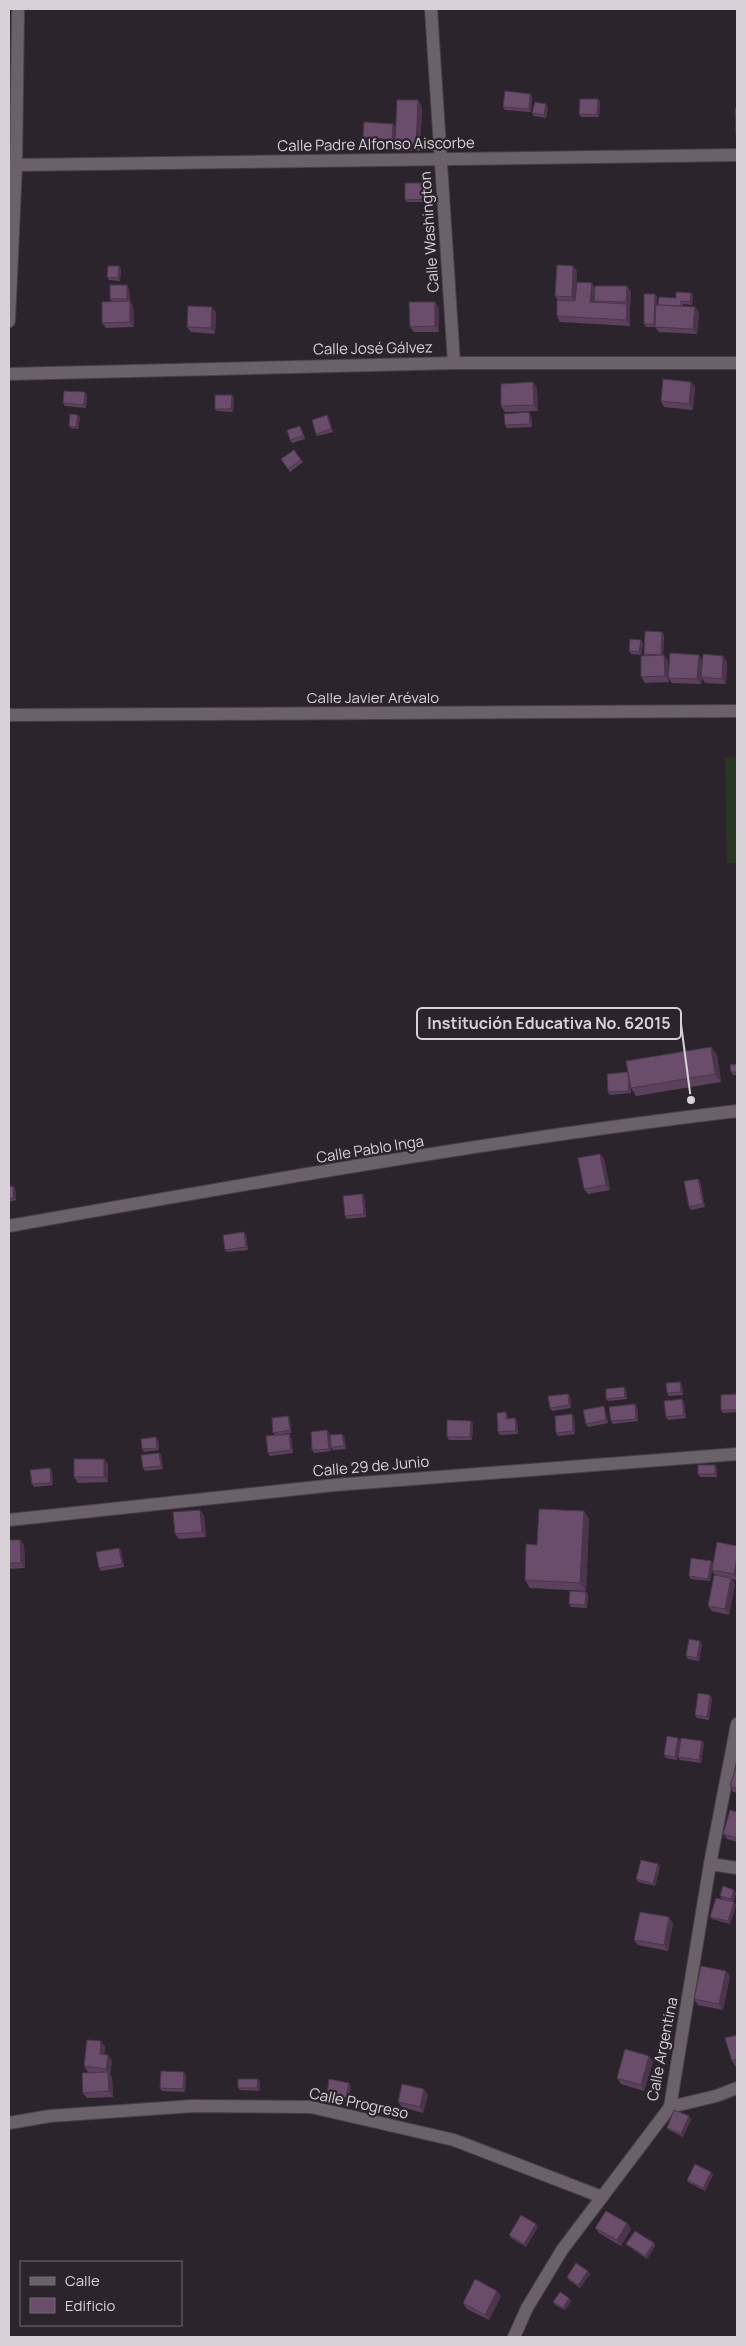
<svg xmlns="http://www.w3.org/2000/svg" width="746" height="2346" font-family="Manrope,sans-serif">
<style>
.green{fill:#283820}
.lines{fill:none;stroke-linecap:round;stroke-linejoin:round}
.minor-casing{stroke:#484148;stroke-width:14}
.minor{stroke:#6a616b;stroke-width:12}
.wall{fill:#5b415c}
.shaded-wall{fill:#4a354b}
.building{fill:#6a4c6b;stroke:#4a354b}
.labels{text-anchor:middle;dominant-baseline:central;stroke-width:4.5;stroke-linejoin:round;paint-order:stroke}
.street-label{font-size:15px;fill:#d8d2d8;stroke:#2c242d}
.leader{fill:none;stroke:#d8d2d8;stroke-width:2}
.callout-dot{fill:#d8d2d8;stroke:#2c242d;stroke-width:2}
.callout{fill:#2c242d;stroke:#d8d2d8;stroke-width:2}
.callout-label{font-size:16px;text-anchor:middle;font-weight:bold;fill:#d8d2d8}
</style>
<rect width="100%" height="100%" fill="#2c242d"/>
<path class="green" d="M737,757V863H727L725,758Z"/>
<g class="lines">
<g class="minor-casing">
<g id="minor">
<path d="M431,9L454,363"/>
<path d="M16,165L737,155"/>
<path d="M9,321L16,165L18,12"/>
<path d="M9,374L454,363H737"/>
<path d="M9,715L737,711"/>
<path d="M9,1226C251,1183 493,1140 737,1111"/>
<path d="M9,1520L335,1485L737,1454"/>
<path d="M710,1864L737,1868"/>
<path d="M670,2107L716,2096L737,2088"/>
<path d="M9,2123L50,2116L193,2106L311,2107L454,2140L602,2197"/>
<path d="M514,2337L527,2308L562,2250L670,2107L710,1864L737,1724"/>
</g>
</g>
<use href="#minor" class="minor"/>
</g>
<g class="wall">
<path d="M530,94L532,96L531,112L505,110L503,107Z"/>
<path d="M598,99L600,102L599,117H581L579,114Z"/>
<path d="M422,106L420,151L399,150L395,145L367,143L363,137L396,128Z"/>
<path d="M548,107L546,118L534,116L532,113Z"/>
<path d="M424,183L426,186L427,202H407L405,200Z"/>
<path d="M573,266L577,272L576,286L595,287L627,286L631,292L630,308L629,307L630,310V326L560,322L557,316L558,300L555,296Z"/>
<path d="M121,269L120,281L109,280L107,277Z"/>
<path d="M129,288L130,301L133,307L134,327L106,328L102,323L112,302L110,299Z"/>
<path d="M691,293L693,296L692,305L683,304V306L695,307L699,312L697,334L659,332L655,327H646L644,324L655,294L657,297L656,305H658L676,298Z"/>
<path d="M439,308V332H414L410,327Z"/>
<path d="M216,312L215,334L191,332L187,327Z"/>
<path d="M533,382L537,388L538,411L505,412L501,406Z"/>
<path d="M691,382L695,387L693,410L664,407L661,401Z"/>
<path d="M87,395L86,408L65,406L63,403Z"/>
<path d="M232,395L234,398L233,412L217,411L215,409Z"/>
<path d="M531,415L532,427L507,428L505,425Z"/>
<path d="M80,418L78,429L71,428L69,426Z"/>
<path d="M329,418L333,432L317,436L316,434Z"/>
<path d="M302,429L305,439L292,443L290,440Z"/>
<path d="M294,450L303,462L290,472L281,459Z"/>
<path d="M662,632L664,635L663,655L668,661V676L699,655L702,660L723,656L727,662L726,684L705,683L702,678L701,684L672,683L668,678L669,682L645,683L641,677L645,656L644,654Z"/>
<path d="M641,640L643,643L641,655L631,654L629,651Z"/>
<path d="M711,1047L717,1055L721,1082L636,1096L631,1088V1093L610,1095L608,1092L628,1072Z"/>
<path d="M737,1065V1075H733L731,1072Z"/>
<path d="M600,1154L604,1159L610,1190L588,1194L584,1189Z"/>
<path d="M698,1179L700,1181L705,1207L691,1210L689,1207Z"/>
<path d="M13,1186L15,1189L16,1200L9,1202V1187Z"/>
<path d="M362,1194L364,1196L366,1217L347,1219L345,1216Z"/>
<path d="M244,1232L246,1235L248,1250L227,1252L225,1250Z"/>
<path d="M682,1385L683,1395L669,1396L667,1393Z"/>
<path d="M624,1387L626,1390L627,1399L608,1401L606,1399Z"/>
<path d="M568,1394L570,1396L571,1408L552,1411L550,1408Z"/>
<path d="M737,1394V1412L723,1413L721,1410Z"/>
<path d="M682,1399L684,1402L686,1418L668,1420L666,1417Z"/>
<path d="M635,1404L637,1407L638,1421L613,1424L611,1421Z"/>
<path d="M605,1409L608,1423L588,1427L586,1424Z"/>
<path d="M506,1412L507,1415L508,1419L515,1418L517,1421L518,1434L500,1435L498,1432Z"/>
<path d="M288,1416L290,1419L291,1433L276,1435L289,1434L291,1437L293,1453L270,1456L268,1453L275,1435L273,1433Z"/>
<path d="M574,1417L575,1434L558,1436L556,1433Z"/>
<path d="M473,1423L472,1440H449L447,1437Z"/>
<path d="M329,1433L331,1451L314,1453L312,1450Z"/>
<path d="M344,1436L346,1449L333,1450L331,1447Z"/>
<path d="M158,1440L159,1450L144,1452L142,1449Z"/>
<path d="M161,1455L163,1469L145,1471L143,1468Z"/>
<path d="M108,1464V1482L78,1483L74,1477Z"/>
<path d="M50,1468L52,1471L53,1485L34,1487L32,1484Z"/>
<path d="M717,1468V1477H700L698,1474Z"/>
<path d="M584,1511L589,1519L586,1591L530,1588L525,1580Z"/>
<path d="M204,1515L206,1537L179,1539L175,1534Z"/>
<path d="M9,1540H20L24,1545L25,1568L9,1569Z"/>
<path d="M737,1546V1580L732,1579L735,1584L729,1615L712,1611L708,1606L715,1575L712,1571L710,1581L691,1579L689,1576L711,1561L713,1563Z"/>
<path d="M119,1548L121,1551L124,1567L101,1571L99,1568Z"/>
<path d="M586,1592L588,1595L587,1608L571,1607L569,1604Z"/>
<path d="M702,1644L699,1661L688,1659L686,1656Z"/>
<path d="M712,1698L709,1720L697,1718L695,1715Z"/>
<path d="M678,1738L680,1741L677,1760L666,1758L664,1755Z"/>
<path d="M702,1741L704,1743L701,1763L680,1760L678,1757Z"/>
<path d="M737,1763V1793L733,1792L730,1786Z"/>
<path d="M737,1812V1842L727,1839L723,1834Z"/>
<path d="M658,1864L660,1867L655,1886L638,1882L636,1879Z"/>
<path d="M736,1893L733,1902L736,1905L730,1924L712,1919L710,1917L722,1899L720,1896Z"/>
<path d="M673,1923L668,1951L638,1945L634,1940Z"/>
<path d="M730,1976L723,2010L698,2005L694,1999Z"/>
<path d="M737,2035V2066L736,2067L732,2061Z"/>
<path d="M105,2047L104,2055H108L112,2061L110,2074L112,2077L113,2097L87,2098L83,2093L94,2073L88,2072L84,2066Z"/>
<path d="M649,2056L653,2062L644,2091L621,2084L617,2078Z"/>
<path d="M186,2075L185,2092L162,2091L160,2088Z"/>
<path d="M260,2082L259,2091L240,2090L238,2088Z"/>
<path d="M351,2086L348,2101L328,2097L327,2094Z"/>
<path d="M428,2095L423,2113L402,2107L398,2102Z"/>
<path d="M689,2116L691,2119L683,2137L669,2130L667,2128Z"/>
<path d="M711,2172L713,2175L705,2191L688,2182L687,2180Z"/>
<path d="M627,2223L631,2229L621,2246L599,2233L595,2228Z"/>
<path d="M538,2227L526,2247L511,2238L509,2235Z"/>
<path d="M654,2243L655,2246L647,2259L628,2246L626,2244Z"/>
<path d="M588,2271L590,2274L580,2288L569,2280L567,2277Z"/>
<path d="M501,2296L489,2320L467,2309L463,2303Z"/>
<path d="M569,2298L571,2301L565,2310L555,2305L553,2302Z"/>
</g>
<g class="shaded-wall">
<path d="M530,94L532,96L531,112L529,109Z"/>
<path d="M598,99L600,102L599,117L597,115Z"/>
<path d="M418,100L422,106L420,151L416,145Z"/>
<path d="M546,104L548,107L546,118L544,115Z"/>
<path d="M393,124L397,129L396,145L392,140Z"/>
<path d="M424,183L426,186L427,202L425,199Z"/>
<path d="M119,266L121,269L120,281L118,278Z"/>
<path d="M573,266L577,272L576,302L572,297Z"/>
<path d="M592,283L595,289L594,307L590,302Z"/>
<path d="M127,285L129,288V302L127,299Z"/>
<path d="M627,286L631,292L630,308L626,302Z"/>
<path d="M691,293L693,296L692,305L690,302Z"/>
<path d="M655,294L657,297L656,327L654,324Z"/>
<path d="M130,301L133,307L134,327L130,322Z"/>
<path d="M435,302L439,308V332L435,326Z"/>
<path d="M627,304L630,310V326L626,320Z"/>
<path d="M212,307L216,312L215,334L211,328Z"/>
<path d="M695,307L699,312L697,334L693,329Z"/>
<path d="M533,382L537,388L538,411L534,405Z"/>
<path d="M691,382L695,387L693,410L689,404Z"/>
<path d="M85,392L87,395L86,408L84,405Z"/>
<path d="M232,395L234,398L233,412L231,409Z"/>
<path d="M529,412L531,415L532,427L530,424Z"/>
<path d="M78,415L80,418L78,429L76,427Z"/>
<path d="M327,415L329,418L333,432L331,429Z"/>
<path d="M662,632L664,635L663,657L661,655Z"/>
<path d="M641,640L643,643L641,655L639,652Z"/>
<path d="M664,655L668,661L669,682L665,676Z"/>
<path d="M699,655L702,660L701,684L697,679Z"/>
<path d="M723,656L727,662L726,684L722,679Z"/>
<path d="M711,1047L717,1055L721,1082L715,1074Z"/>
<path d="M628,1072L630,1075L631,1093L629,1091Z"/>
<path d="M600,1154L604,1159L610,1190L606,1185Z"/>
<path d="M698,1179L700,1181L705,1207L703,1204Z"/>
<path d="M13,1186L15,1189L16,1200L14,1198Z"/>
<path d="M362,1194L364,1196L366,1217L364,1214Z"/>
<path d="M244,1232L246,1235L248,1250L246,1247Z"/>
<path d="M680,1382L682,1385L683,1395L681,1392Z"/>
<path d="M624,1387L626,1390L627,1399L625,1397Z"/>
<path d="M568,1394L570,1396L571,1408L569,1405Z"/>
<path d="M682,1399L684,1402L686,1418L684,1415Z"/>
<path d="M635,1404L637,1407L638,1421L636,1419Z"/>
<path d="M604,1406L605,1409L608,1423L606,1420Z"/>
<path d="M572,1414L574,1417L575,1434L573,1431Z"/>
<path d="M288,1416L290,1419L291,1433L290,1430Z"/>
<path d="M515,1418L517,1421L518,1434L516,1431Z"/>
<path d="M471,1421L473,1423L472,1440L470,1437Z"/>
<path d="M327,1430L329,1433L331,1451L329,1449Z"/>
<path d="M289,1434L291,1437L293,1453L291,1450Z"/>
<path d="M342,1434L344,1436L346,1449L344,1446Z"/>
<path d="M156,1437L158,1440L159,1450L157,1448Z"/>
<path d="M159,1453L161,1455L163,1469L161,1466Z"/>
<path d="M104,1459L108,1464V1482L104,1477Z"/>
<path d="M715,1465L717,1468V1477L715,1474Z"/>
<path d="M50,1468L52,1471L53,1485L51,1483Z"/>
<path d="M200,1510L204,1515L206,1537L202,1532Z"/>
<path d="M584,1511L589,1519L586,1591L580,1583Z"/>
<path d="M20,1540L24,1545L25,1568L21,1563Z"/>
<path d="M119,1548L121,1551L124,1567L122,1564Z"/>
<path d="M737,1557V1579L734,1574Z"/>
<path d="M711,1561L713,1563L710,1581L708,1579Z"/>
<path d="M731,1578L735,1584L729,1615L725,1609Z"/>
<path d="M586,1592L588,1595L587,1608L585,1605Z"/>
<path d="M700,1641L702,1644L699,1661L697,1658Z"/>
<path d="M710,1695L712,1698L709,1720L707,1717Z"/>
<path d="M678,1738L680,1741L677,1760L675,1757Z"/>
<path d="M702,1741L704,1743L701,1763L699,1760Z"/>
<path d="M658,1864L660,1867L655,1886L653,1884Z"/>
<path d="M734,1890L736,1893L733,1902L731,1899Z"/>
<path d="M734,1902L736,1905L730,1924L728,1921Z"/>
<path d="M669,1917L673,1923L668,1951L664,1945Z"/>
<path d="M726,1971L730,1976L723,2010L719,2004Z"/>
<path d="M101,2041L105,2047L104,2060L100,2054Z"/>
<path d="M108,2055L112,2061L110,2074L106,2069Z"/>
<path d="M649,2056L653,2062L644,2091L641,2085Z"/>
<path d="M108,2072L112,2077L113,2097L109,2091Z"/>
<path d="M184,2072L186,2075L185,2092L183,2089Z"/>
<path d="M258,2079L260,2082L259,2091L257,2088Z"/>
<path d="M349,2083L351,2086L348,2101L346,2098Z"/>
<path d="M424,2089L428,2095L423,2113L420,2107Z"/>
<path d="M689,2116L691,2119L683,2137L681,2134Z"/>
<path d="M711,2172L713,2175L705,2191L703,2188Z"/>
<path d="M627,2223L631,2229L621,2246L617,2240Z"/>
<path d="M536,2224L538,2227L526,2247L524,2244Z"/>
<path d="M654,2243L655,2246L647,2259L645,2256Z"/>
<path d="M588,2271L590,2274L580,2288L578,2285Z"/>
<path d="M497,2291L501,2296L489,2320L485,2315Z"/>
<path d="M569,2298L571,2301L565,2310L563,2308Z"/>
</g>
<g class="building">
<path d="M505,91L530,94L529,109L503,107Z"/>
<path d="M580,99H598L597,115L579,114Z"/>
<path d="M397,100H418L416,145H395Z"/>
<path d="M535,102L546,104L544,115L532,113Z"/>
<path d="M737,108V135H736L735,109Z"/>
<path d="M364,122L393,124L392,140L363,137Z"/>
<path d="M405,183H424L425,199L405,200Z"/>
<path d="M557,265L573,266L572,297L555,296Z"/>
<path d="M108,266H119L118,278L107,277Z"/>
<path d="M577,282L592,283L590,302L627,304L626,320L557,316V300L575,301Z"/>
<rect x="110" y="285" width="17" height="14"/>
<path d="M595,286H627L626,302L594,301Z"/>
<path d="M676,292L691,293L690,302L681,301V306L658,305L659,297L676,298Z"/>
<path d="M644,294H655L654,324H644Z"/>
<path d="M130,301V322L102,323V302Z"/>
<path d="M409,302H435V326L410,327Z"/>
<path d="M656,305L695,307L693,329L655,327Z"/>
<path d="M188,306L212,307L211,328L187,327Z"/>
<path d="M663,379L691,382L689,404L661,401Z"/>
<path d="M533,382L534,405L501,406V384Z"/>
<path d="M64,391L85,392L84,405L63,403Z"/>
<path d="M215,395H232L231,409H215Z"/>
<path d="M529,412L530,424L505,425L504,414Z"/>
<path d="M70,414L78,415L76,427L69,426Z"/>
<path d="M327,415L331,429L316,434L312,420Z"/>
<path d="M300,426L303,436L290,440L287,430Z"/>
<path d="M294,450L301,460L288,469L281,459Z"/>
<path d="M645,631L662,632L661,655L644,654Z"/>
<path d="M630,639L641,640L639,652L629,651Z"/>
<path d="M670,653L699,655L697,679L668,678Z"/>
<path d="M703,654L723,656L722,679L701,677Z"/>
<path d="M664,655L665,676L641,677V656Z"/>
<path d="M711,1047L715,1074L631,1088L626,1061Z"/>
<path d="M737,1064V1072H731L730,1065Z"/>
<path d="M628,1072L629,1091L608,1092L607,1074Z"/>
<path d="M600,1154L606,1185L584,1189L578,1158Z"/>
<path d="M698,1179L703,1204L689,1207L684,1181Z"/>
<path d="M13,1186L14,1198L9,1199V1187Z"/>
<path d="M362,1194L364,1214L345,1216L343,1196Z"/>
<path d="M244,1232L246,1247L225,1250L223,1235Z"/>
<path d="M680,1382L681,1392L667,1393L666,1383Z"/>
<path d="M624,1387L625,1397L606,1399V1389Z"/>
<path d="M568,1394L569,1405L550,1408L548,1396Z"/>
<path d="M737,1394V1410H721V1395Z"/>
<path d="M682,1399L684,1415L666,1417L664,1401Z"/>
<path d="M635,1404L636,1419L611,1421L609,1407Z"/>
<path d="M604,1406L606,1420L586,1424L583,1410Z"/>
<path d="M506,1412V1419L515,1418L516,1431L498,1432L497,1413Z"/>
<path d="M572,1414L573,1431L556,1433L555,1416Z"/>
<path d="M288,1416L290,1430L273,1433L272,1418Z"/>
<path d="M447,1420L471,1421L470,1437H447Z"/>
<path d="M327,1430L329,1449L312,1450L311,1432Z"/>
<path d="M289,1434L291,1450L268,1453L266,1436Z"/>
<path d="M342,1434L344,1446L331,1447L330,1435Z"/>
<path d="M156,1437L157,1448L142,1449L141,1439Z"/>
<path d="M159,1453L161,1466L143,1468L141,1455Z"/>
<rect x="74" y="1459" width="30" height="18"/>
<rect x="698" y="1465" width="17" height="9"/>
<path d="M50,1468L51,1483L32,1484L30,1470Z"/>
<path d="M539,1509L584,1511L580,1583L525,1580L526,1544L537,1545Z"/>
<path d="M200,1510L202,1532L175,1534L173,1512Z"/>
<path d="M9,1540H20L21,1563H9Z"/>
<path d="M717,1542L737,1546V1557L734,1574L712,1570Z"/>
<path d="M119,1548L122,1564L99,1568L96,1552Z"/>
<path d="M691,1558L711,1561L708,1579L689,1576Z"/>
<path d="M714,1575L731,1578L725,1609L708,1606Z"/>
<path d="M570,1591L586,1592L585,1605L569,1604Z"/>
<path d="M689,1639L700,1641L697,1658L686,1656Z"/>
<path d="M698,1693L710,1695L707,1717L695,1715Z"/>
<path d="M667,1736L678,1738L675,1757L664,1755Z"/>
<path d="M681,1738L702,1741L699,1760L678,1757Z"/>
<path d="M737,1763V1789L730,1786Z"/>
<path d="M730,1810L737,1812V1838L723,1834Z"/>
<path d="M641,1860L658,1864L653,1884L636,1879Z"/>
<path d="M723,1886L734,1890L731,1899L720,1896Z"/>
<path d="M716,1898L734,1902L728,1921L710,1917Z"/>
<path d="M640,1912L669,1917L664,1945L634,1940Z"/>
<path d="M701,1966L726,1971L719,2004L694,1999Z"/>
<path d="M737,2035V2059L732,2061L725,2038Z"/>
<path d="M87,2040L101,2041L100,2054L108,2055L106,2069L84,2066Z"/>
<path d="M625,2049L649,2056L641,2085L617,2078Z"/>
<path d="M161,2071L184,2072L183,2089L160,2088Z"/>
<path d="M108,2072L109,2091L83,2093L82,2073Z"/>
<path d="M238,2079H258L257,2088H238Z"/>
<path d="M329,2079L349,2083L346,2098L327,2094Z"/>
<path d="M402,2084L424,2089L420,2107L398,2102Z"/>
<path d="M674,2110L689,2116L681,2134L667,2128Z"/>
<path d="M695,2164L711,2172L703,2188L687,2180Z"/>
<path d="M606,2211L627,2223L617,2240L595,2228Z"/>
<path d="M521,2215L536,2224L524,2244L509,2235Z"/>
<path d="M635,2231L654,2243L645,2256L626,2244Z"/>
<path d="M576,2263L588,2271L578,2285L567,2277Z"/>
<path d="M475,2279L497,2291L485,2315L463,2303Z"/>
<path d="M560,2292L569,2298L563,2308L553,2302Z"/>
</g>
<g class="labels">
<g class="street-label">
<text transform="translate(376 144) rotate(-1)">Calle Padre Alfonso Aiscorbe</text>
<text transform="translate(429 232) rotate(-94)">Calle Washington</text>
<text transform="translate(373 348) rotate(-1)">Calle José Gálvez</text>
<text x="373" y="697">Calle Javier Arévalo</text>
<text transform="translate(370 1149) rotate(-9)">Calle Pablo Inga</text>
<text transform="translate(371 1466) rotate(-5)">Calle 29 de Junio</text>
<text transform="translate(662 2049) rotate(-79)">Calle Argentina</text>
<text transform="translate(359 2103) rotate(12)">Calle Progreso</text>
</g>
</g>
<path class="leader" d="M691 1100L681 1024"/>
<circle class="callout-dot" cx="691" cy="1100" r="5"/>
<rect class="callout" x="417" y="1008" width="264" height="31" rx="5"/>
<g class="callout-label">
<text x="549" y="1029">Institución Educativa No. 62015</text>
</g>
<rect width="746" height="2346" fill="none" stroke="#d8d2d8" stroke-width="20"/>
<rect x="20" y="2261" width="162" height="65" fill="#2c242d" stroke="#716a71"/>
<rect x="30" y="2277" width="25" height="8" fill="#6a616b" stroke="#716a71"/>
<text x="65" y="2286" font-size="15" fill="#d8d2d8">Calle</text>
<rect x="30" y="2298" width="25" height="15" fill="#6a4c6b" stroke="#716a71"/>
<text x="65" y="2311" font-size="15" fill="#d8d2d8">Edificio</text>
</svg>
